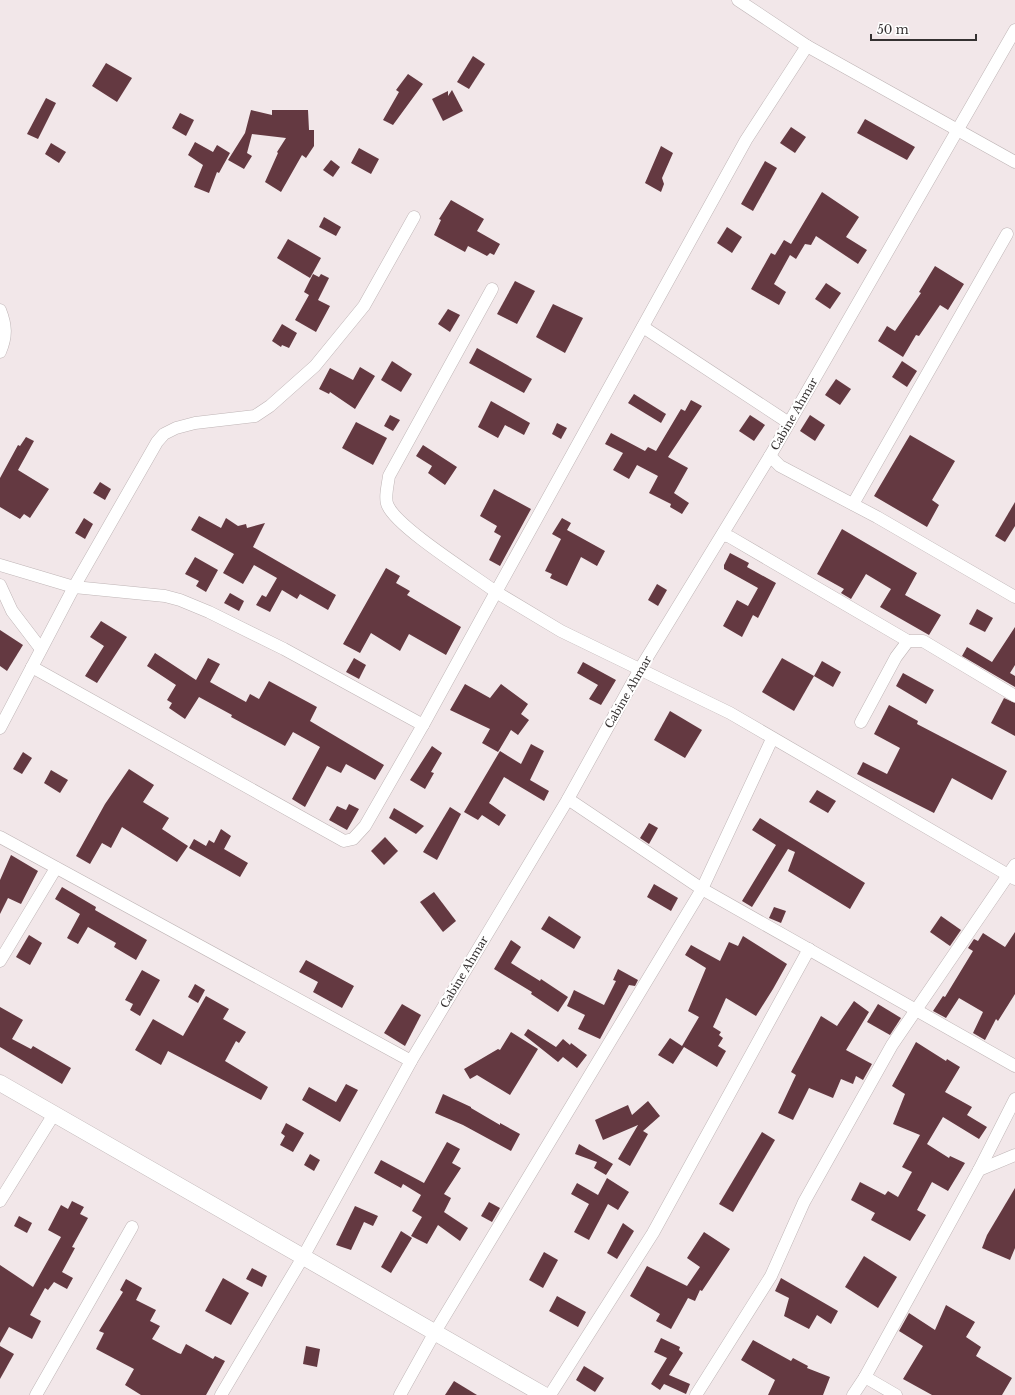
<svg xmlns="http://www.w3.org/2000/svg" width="1015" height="1395" font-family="'Libre Baskerville',serif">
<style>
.building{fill:#643941}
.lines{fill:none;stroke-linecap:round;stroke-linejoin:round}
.street-casing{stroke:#bfb5b6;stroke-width:13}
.secondary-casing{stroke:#bfb5b6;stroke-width:17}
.street{stroke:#fff;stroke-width:12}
.secondary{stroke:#fff;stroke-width:16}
.labels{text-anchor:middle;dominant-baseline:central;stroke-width:4;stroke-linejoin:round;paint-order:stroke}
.street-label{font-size:11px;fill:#353131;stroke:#fff}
</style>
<rect width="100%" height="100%" fill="#f2e7e9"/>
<g class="building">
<path d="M473,56L485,64L469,89L457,82Z"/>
<path d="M106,63L132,78L117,102L92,86Z"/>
<path d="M408,74L423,84L393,125L383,120L399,92L396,90Z"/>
<path d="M452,90L463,111L443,121L432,99L448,91V96Z"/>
<path d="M46,98L56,103L38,139L27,134Z"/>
<path d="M251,110L272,115V110H308L309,130H314V146L306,158L302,155L281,192L265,182L278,153L277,152L286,138L252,134L247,153L252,156L244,169L228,160L245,133Z"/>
<path d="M180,113L194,120L186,136L172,128Z"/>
<path d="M865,119L915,147L907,160L857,133Z"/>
<path d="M791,127L806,137L795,153L780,143Z"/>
<path d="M195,142L213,152L217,145L230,153L219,173L217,172L209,193L194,187L203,165L188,155Z"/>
<path d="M51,143L66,152L59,163L45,154Z"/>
<path d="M661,146L673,153L662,178L664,184L661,192L645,183Z"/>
<path d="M359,148L379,159L371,174L351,163Z"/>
<path d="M331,160L340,167L333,177L323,170Z"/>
<path d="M765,161L777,168L753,211L741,204Z"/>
<path d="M822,192L859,217L846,237L867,250L858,264L816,236L811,245L805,244L796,259L790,255L774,284L786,292L779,305L751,289L771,253L775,255L784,240L791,244Z"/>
<path d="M451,200L484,219L477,231L500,244L494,255L490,253L487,256L468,246L465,252L434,235L441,220L439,219Z"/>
<path d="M324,217L341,227L336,236L319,227Z"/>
<path d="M727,227L742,237L732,253L717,243Z"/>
<path d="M288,239L321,258L310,278L277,258Z"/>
<path d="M935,266L964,284L948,310L940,305L919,336L916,335L903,357L878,341L887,326L895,331L921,293L919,292Z"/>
<path d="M313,274L319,277L321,274L329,278L318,300L330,306L316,332L295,320L309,295L304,292Z"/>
<path d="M515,281L535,291L517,324L497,314Z"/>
<path d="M826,283L841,293L830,309L815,299Z"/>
<path d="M553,304L583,318L565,353L536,337Z"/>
<path d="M448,309L460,315L450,332L438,324Z"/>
<path d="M282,324L297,333L289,348L282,345L281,347L272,341Z"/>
<path d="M477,348L532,379L524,393L469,363Z"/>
<path d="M392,361L412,374L401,392L381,380Z"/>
<path d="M902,361L917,371L907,387L892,377Z"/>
<path d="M360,367L375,376L355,409L330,392L329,394L319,389L330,368L353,380Z"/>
<path d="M836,379L851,389L840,405L825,395Z"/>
<path d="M634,394L666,414L661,423L628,403Z"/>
<path d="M691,400L702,406L668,457L688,468L674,493L689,503L682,514L670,507L671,504L649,493L658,476L637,465L629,479L613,470L623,453L605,444L611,433L645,451L648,447L656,451L681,409L685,411Z"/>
<path d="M491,401L530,423L524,435L505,425L498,438L478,427Z"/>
<path d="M390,415L400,420L393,431L384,426Z"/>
<path d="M750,415L765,425L754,441L739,431Z"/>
<path d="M810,415L825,425L815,441L800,431Z"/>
<path d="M356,422L387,438L373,465L342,448Z"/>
<path d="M557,423L567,428L561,439L552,434Z"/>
<path d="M910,435L955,461L932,500L939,505L927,527L874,496Z"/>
<path d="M26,437L34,441L18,470L49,489L30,518L24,514L20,519L0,507V478L18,445L20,446Z"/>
<path d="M423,445L457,467L445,485L428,473L432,466L416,456Z"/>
<path d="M100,482L111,489L105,500L93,493Z"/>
<path d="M494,489L531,509L500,566L489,560L501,536L494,532L497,526L480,516Z"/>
<path d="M1015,502V526L1005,542L995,536Z"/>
<path d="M199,516L221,528L226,518L238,526L246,524L247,528L265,523L253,547L336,595L328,610L300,594L297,599L282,590L270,612L256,605L262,595L266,597L277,578L254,565L243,584L223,573L234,554L191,530Z"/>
<path d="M84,518L93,524L85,539L75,533Z"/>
<path d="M562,518L571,523L567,530L605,551L597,566L581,557L567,586L550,578L552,574L545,571L561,539L552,534Z"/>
<path d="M842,529L917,573L905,595L941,615L929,635L880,607L891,589L866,574L851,599L841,593L844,589L817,574Z"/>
<path d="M730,553L749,563L747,567L776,583L758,618L753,615L742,637L723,626L737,600L748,606L758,588L724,569V565Z"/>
<path d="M195,557L218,570L206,592L196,586L199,581L185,574Z"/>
<path d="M386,568L400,576L396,583L410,591L407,595L461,627L446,655L409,634L400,651L371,633L360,653L343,644Z"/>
<path d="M657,584L667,590L658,606L648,600Z"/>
<path d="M230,593L244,601L239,611L224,603Z"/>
<path d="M977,609L993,618L985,632L969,624Z"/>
<path d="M101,621L127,637L97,683L85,676L104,646L90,637Z"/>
<path d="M1015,627V665L1010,673L1015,676V687L962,656L967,647L992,662Z"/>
<path d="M0,630L23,645L7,671L0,666Z"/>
<path d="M155,653L196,680L208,658L220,664L210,682L246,702L250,694L259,699L269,681L317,707L310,721L384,765L375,780L346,764L341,773L327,766L305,807L292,799L320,747L293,732L285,746L231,717L232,715L199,697L185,719L169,708L172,703L167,700L176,685L147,666Z"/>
<path d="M354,658L366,665L359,679L346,672Z"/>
<path d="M782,658L814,676L794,711L762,692Z"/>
<path d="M822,661L841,672L833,687L814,676Z"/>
<path d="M583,662L616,680L601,705L589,699L598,685L577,673Z"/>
<path d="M903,673L934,690L926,704L896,686Z"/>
<path d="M465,684L490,698L501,684L528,704L521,714L529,720L518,735L511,730L498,752L482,743L490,729L450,710Z"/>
<path d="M1004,698L1015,703V736L991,723Z"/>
<path d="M889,705L918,721L917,724L1007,771L992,800L952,778L934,813L857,774L863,762L887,774L900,748L874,734Z"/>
<path d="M670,711L702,730L685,758L654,740Z"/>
<path d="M531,744L544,751L530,780L549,791L544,801L504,777L489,803L506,815L499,826L482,815L478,820L464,812L500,751L521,764Z"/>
<path d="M432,746L442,753L431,772L434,773L425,789L410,780Z"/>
<path d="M23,752L32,758L22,774L13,769Z"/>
<path d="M129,769L154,785L143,802L169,818L162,829L188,846L177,862L122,827L111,848L102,843L90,864L76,856L105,804Z"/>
<path d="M51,770L68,780L60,793L44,783Z"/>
<path d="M817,790L836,801L828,813L809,802Z"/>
<path d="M349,804L359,809L347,830L329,820L337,806L346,810Z"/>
<path d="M450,807L461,814L437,860L423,852Z"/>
<path d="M394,808L424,826L416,834L389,818Z"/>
<path d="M760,818L865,883L850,909L788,871L795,852L788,849L752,907L742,901L776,845L752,830Z"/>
<path d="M649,823L658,828L649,844L640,838Z"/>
<path d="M221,829L231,836L224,849L248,863L240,877L189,848L194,839L206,846L209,840L214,843Z"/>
<path d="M385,837L398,851L384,865L371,851Z"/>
<path d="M11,855L38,871L21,904L8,898L0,914V880Z"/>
<path d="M654,884L678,898L671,911L647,897Z"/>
<path d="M62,887L96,907L95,910L147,940L136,960L114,947L116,943L88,927L78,944L67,938L80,914L55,899Z"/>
<path d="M434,892L456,921L443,932L420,902Z"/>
<path d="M774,907L786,911L781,923L769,918Z"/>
<path d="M549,916L581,937L574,949L541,929Z"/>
<path d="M941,916L961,930L950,946L930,932Z"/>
<path d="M1015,932V994L998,1021L996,1019L985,1040L973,1033L983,1012L959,998L946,1018L933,1011L943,996L945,997L973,951L968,948L974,939L978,941L983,933L1005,947Z"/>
<path d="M29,935L42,943L30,965L16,957Z"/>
<path d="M743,936L787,964L773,989L756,1016L726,998L713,1027L721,1032L719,1035L723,1038L718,1046L726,1051L717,1067L684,1047L673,1064L658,1055L670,1038L682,1046L699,1017L688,1011L706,968L685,955L691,945L720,961L729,942L738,946Z"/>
<path d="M511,940L521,947L511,963L540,981L541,979L568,997L558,1012L531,994L532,992L494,969Z"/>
<path d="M306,960L354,986L342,1008L313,992L318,982L299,972Z"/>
<path d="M618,969L638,980L635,986L629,985L600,1039L578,1029L585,1015L567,1006L574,990L604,1005L616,981L613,980Z"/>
<path d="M142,970L160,980L140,1016L130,1010L133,1004L125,1000Z"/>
<path d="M195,984L205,990L198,1003L188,997Z"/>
<path d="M206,996L229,1009L223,1019L246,1032L239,1043L236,1041L225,1061L268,1087L261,1100L168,1051L161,1065L135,1050L153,1019L183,1036Z"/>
<path d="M854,1001L869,1012L846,1050L872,1064L863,1080L856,1076L853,1084L841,1079L833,1098L809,1088L793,1120L778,1113L796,1075L791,1072L821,1016L837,1026Z"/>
<path d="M402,1004L421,1015L405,1046L384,1033Z"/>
<path d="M878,1004L901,1018L890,1035L867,1022Z"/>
<path d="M0,1007L23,1020L12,1039L31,1049L33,1046L71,1068L62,1084L0,1047Z"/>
<path d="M528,1029L556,1047L563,1039L570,1045L571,1043L587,1055L577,1068L563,1057L558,1062L524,1035Z"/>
<path d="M511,1032L538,1049L510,1095L477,1075L470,1079L464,1069L498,1049L500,1050Z"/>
<path d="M916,1042L946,1061L947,1059L960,1067L945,1092L972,1107L967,1115L987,1127L979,1139L943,1117L927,1144L949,1158L950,1156L965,1163L948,1191L932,1182L917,1210L926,1215L910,1241L871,1220L875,1213L851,1200L860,1182L885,1195L888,1191L898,1197L912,1172L902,1167L920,1135L893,1124L905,1094L892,1086Z"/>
<path d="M346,1084L358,1090L340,1122L302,1100L309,1087L336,1102Z"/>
<path d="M443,1094L471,1107V1108L500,1125V1123L520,1134L511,1151L463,1125L435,1113Z"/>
<path d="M648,1101L660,1116L643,1131L648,1134L630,1166L618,1159L638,1125L603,1140L595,1120L628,1105L632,1115Z"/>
<path d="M286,1123L304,1133L293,1152L280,1145L285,1136L281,1133Z"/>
<path d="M762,1132L775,1140L733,1212L719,1204Z"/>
<path d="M447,1142L460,1149L452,1163L461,1168L444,1194L451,1198L444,1212L468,1228L460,1241L438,1225L427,1244L411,1236L422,1217L412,1211L421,1195L403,1184L401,1188L374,1173L381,1160L424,1183Z"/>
<path d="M579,1144L613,1164L606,1175L594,1168L597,1162L575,1154Z"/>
<path d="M310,1154L320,1160L314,1171L304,1165Z"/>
<path d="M607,1178L629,1192L618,1210L608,1204L589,1240L574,1232L589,1204L571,1194L577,1183L598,1195Z"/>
<path d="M1015,1188V1248L1010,1260L982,1248L987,1235Z"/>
<path d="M72,1201L84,1207L80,1214L88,1218L72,1247L75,1248L62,1272L73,1278L67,1289L54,1282L48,1290L45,1288L30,1315L41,1321L32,1339L9,1327L0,1343V1265L33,1287L61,1237L48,1230L61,1205L68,1209Z"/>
<path d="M489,1202L500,1208L492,1222L481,1216Z"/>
<path d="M355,1206L378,1216L373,1226L364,1222L351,1250L336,1245Z"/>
<path d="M19,1216L32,1223L27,1233L14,1226Z"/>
<path d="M623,1223L634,1231L617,1259L607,1253Z"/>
<path d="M401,1231L412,1238L391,1273L381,1267Z"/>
<path d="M704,1232L730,1249L702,1291L700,1290L695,1301L688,1298L671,1329L656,1321L660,1314L630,1296L647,1266L687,1286L700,1267L687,1258Z"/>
<path d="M544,1252L558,1260L543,1288L529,1280Z"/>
<path d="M864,1256L897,1277L878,1308L845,1287Z"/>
<path d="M252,1268L267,1276L262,1287L246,1279Z"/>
<path d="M223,1278L249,1293L231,1325L205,1311Z"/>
<path d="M781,1278L838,1311L831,1324L817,1315L809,1329L784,1316L789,1298L775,1291Z"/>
<path d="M126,1279L142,1288L136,1300L156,1310L150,1321L160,1326L152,1339L178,1353L181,1354L186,1344L213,1359L215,1356L225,1361L206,1395H141L125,1385L134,1369L96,1349L104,1333L99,1331L123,1292L120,1290Z"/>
<path d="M557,1296L586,1312L578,1327L549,1311Z"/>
<path d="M946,1305L975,1322L966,1337L981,1347L976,1356L1012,1378L1002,1395H932L903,1379L923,1346L899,1331L909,1313L935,1330Z"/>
<path d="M661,1338L680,1347L679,1350L683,1353L669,1375L690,1384L686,1394L664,1384L660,1390L651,1384L667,1358L654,1352Z"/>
<path d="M753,1340L791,1361L793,1358L808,1366L807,1368L830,1377L823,1395H768L775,1380L741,1360Z"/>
<path d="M0,1346L14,1354L0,1379Z"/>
<path d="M306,1346L320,1349L317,1367L303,1364Z"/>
<path d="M584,1366L604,1378L595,1392L576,1380Z"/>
<path d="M454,1381L477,1395H445Z"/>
</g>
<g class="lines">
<g class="street-casing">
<g id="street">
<path d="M738,0L807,46L1015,162"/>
<path d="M492,289L389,476C388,484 384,499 388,506C398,528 473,575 496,592L746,140L807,46"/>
<path d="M0,310C6,325 7,336 0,352"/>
<path d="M643,327L789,423"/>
<path d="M770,456L780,466L877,517L1015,597"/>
<path d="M853,504L1007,234"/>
<path d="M723,535L730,537L908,641"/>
<path d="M0,565L74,587L165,596L180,600L209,612L284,649L423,725L496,592L561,631L730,713L1015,879"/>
<path d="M0,585L12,611L41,649"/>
<path d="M32,667L344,841L353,839L365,826L423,725"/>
<path d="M861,722L896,657L908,641H923L1015,696"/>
<path d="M0,728L74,587L157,442L164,434L176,428L195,423L255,416L270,406L315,366L364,306L414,217"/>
<path d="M568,799L702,889L1015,1066"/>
<path d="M0,837L411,1061"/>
<path d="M0,961L56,868"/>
<path d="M979,1170L1015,1099"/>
<path d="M0,1201L54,1114"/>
<path d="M865,1377L979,1170L1015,1155"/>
<path d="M36,1395L132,1227"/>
<path d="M221,1395L303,1257L411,1061L568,799L640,669L770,456L1015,30"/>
<path d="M400,1395L435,1332L702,889L772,739"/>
<path d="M550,1395L653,1233L809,949"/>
<path d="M696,1395L771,1276L804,1202L892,1045L1015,865"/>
<path d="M853,1395L865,1377L896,1395"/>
</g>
</g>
<g class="secondary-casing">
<path id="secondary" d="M0,1083L544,1395"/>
</g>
<use href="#street" class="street"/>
<use href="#secondary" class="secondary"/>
</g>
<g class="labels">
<g class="street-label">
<text transform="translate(794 414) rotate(-60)">Cabine Ahmar</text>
<text transform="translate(628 692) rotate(-60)">Cabine Ahmar</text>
<text transform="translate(464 972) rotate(-59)">Cabine Ahmar</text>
</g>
</g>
<path d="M871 34v6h105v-6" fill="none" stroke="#353131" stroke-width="2"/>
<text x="877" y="34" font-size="12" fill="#353131" stroke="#ffffff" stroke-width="3" paint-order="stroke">50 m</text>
</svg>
